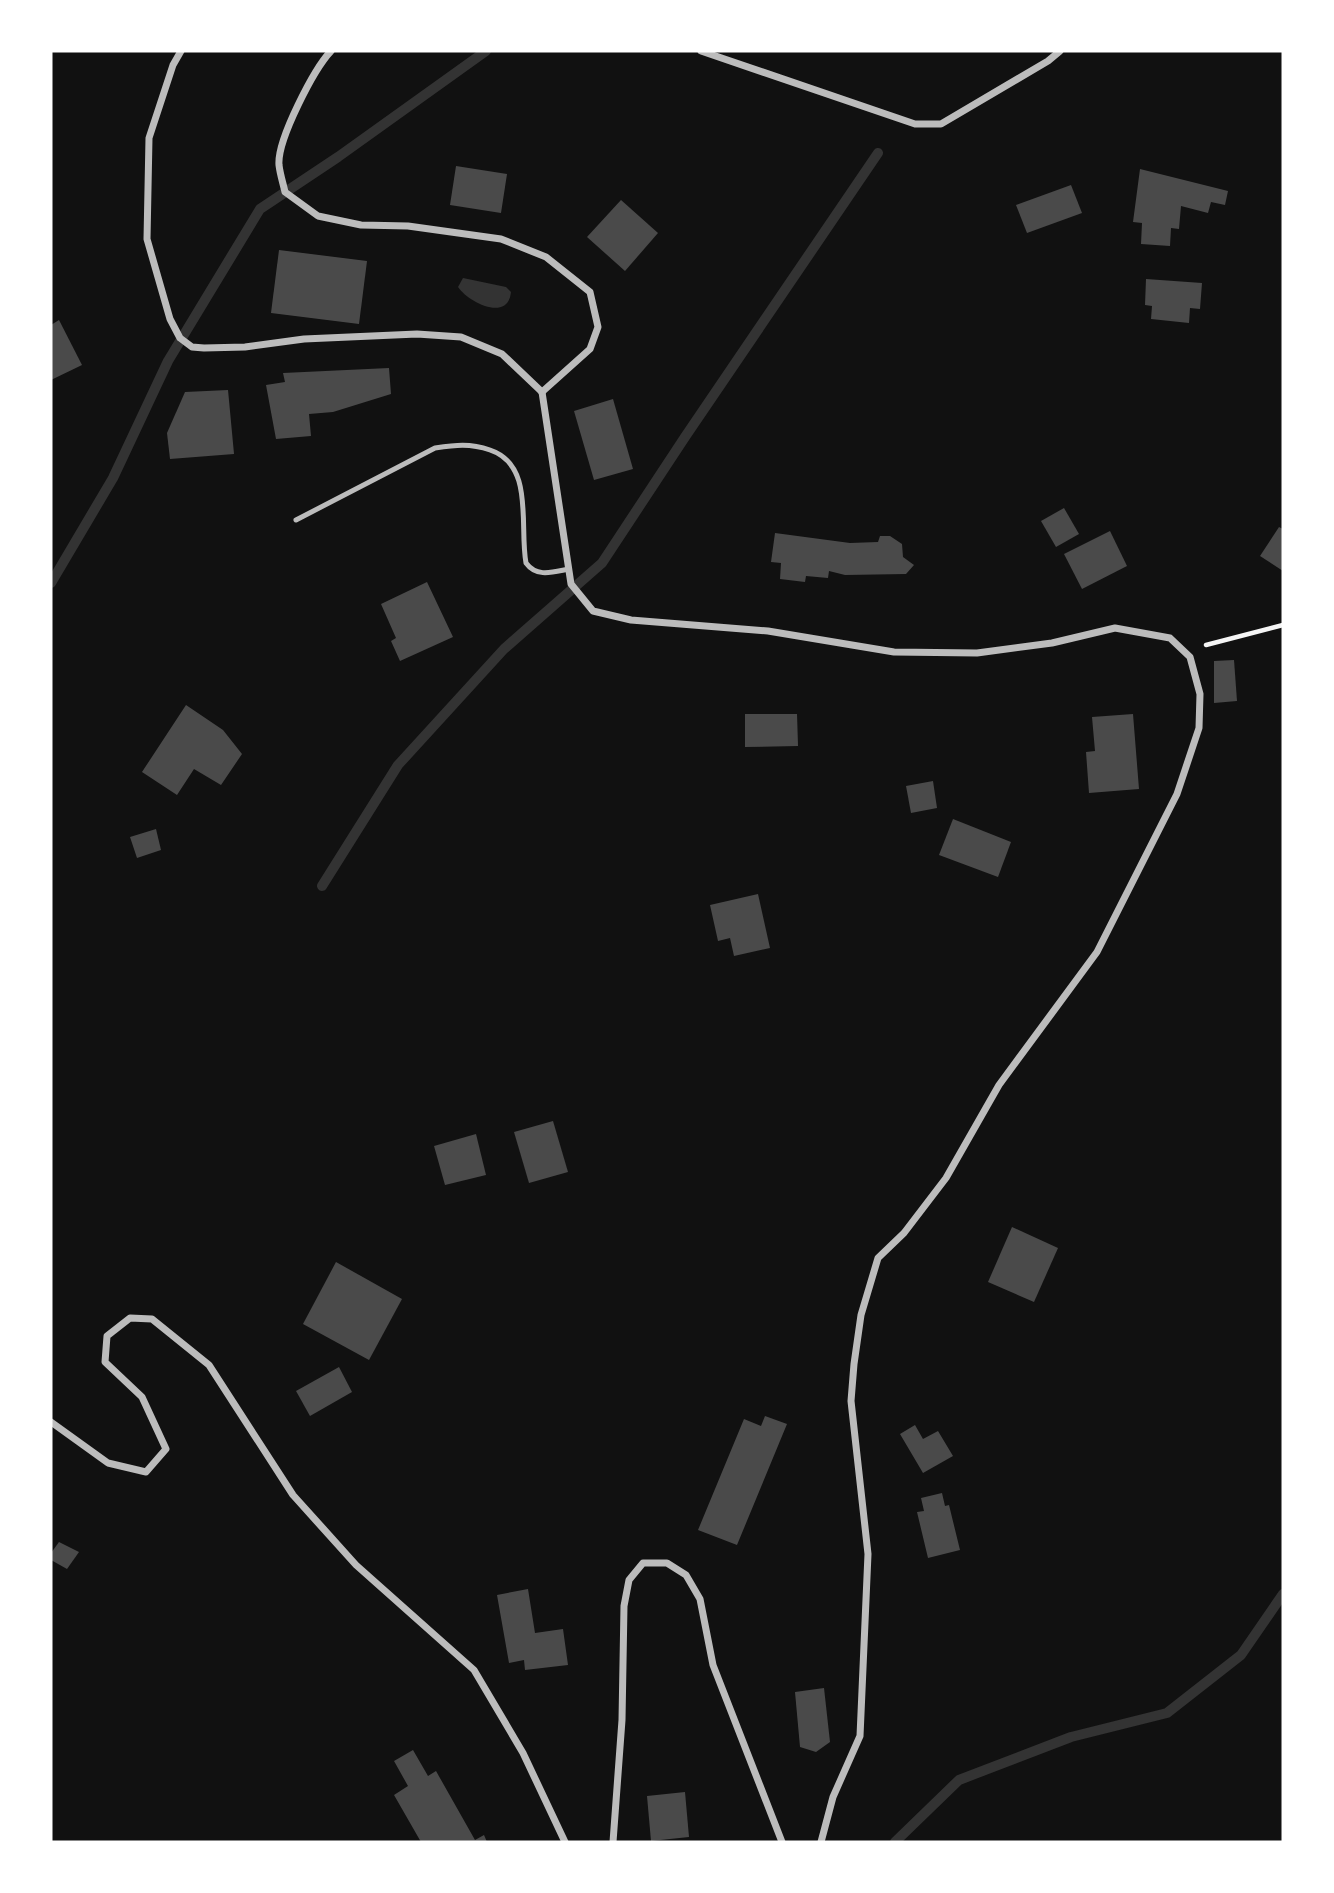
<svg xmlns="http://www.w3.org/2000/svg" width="1334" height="1893" font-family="'Noto Sans',sans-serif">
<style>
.water{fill:#333}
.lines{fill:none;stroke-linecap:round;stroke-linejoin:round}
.stream{stroke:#333;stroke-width:10}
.building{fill:#4a4a4a}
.path{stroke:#f5f5f5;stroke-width:4.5}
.service{stroke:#bcbcbc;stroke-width:5}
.minor{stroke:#bcbcbc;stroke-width:7}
</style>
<rect width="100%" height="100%" fill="#111"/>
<path class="water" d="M463,278L506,287L511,292C508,322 469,303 458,287Z"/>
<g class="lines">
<g class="stream">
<path d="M51,583L113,478L168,361L260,209L338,157L486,51"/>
<path d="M322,886L398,765L504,649L602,563L685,437L878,153"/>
<path d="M895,1842L959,1780L1071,1737L1167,1713L1241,1655L1283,1594"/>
</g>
</g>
<g class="building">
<path d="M456,166L507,174L501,213L450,205Z"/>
<path d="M1140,169L1228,191L1225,205L1211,202L1208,213L1181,206L1179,229L1171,228L1170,246L1141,244L1142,223L1133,222Z"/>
<path d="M1071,185L1082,213L1027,233L1016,205Z"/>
<path d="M621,200L658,233L625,271L587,237Z"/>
<path d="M279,250L367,261L359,324L271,313Z"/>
<path d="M1146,279L1202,283L1200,309L1190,308L1189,323L1151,319L1152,306L1145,305Z"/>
<path d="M59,320L82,365L51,380V325Z"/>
<path d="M389,368L391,394L333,412L309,414L311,436L276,439L266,385L285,382L283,373Z"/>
<path d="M228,390L234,454L170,459L167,433L185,392Z"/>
<path d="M613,399L633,469L594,480L574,411Z"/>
<path d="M1064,508L1079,534L1056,547L1041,521Z"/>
<path d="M1279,527L1283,529V571L1260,556Z"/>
<path d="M1110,531L1127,566L1082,589L1064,554Z"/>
<path d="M775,533L850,543L878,542L880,536H890L902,544L903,557L914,565L906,574L845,575L829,571L828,578L806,576L805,582L780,579L781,563L771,562Z"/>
<path d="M427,582L453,637L400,661L391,641L396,638L381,604Z"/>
<path d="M1234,660L1237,701L1214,703V661Z"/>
<path d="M186,705L223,730L242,754L221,785L194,769L177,795L142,772Z"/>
<path d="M745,714H797L798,746L745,747Z"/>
<path d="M1133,714L1139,789L1089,793L1086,752L1095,751L1092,717Z"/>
<path d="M933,781L937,808L911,813L906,786Z"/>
<path d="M953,819L1011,842L998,877L939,855Z"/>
<path d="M156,829L161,850L137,858L130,837Z"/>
<path d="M758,894L770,948L734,956L730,938L718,941L710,905Z"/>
<path d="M553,1121L568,1172L529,1183L514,1132Z"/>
<path d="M476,1134L486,1175L445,1185L434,1146Z"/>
<path d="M1012,1227L1058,1248L1034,1302L988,1282Z"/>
<path d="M336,1262L402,1299L369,1360L303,1324Z"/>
<path d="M339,1367L352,1392L310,1416L296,1391Z"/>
<path d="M765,1416L787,1424L737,1545L698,1530L744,1419L761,1426Z"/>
<path d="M915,1425L923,1439L938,1431L953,1456L923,1473L900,1434Z"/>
<path d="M942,1493L945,1506L949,1505L960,1550L928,1558L917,1512L924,1511L921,1498Z"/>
<path d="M59,1542L79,1552L67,1569L51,1560V1553Z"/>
<path d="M528,1589L535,1633L563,1629L568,1665L525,1670L524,1660L509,1663L497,1595Z"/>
<path d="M824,1688L830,1742L816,1752L800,1747L795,1692Z"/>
<path d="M413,1750L428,1776L436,1771L475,1840L484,1835L487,1842H421L394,1795L408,1786L394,1761Z"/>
<path d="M685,1792L689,1837L651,1841L647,1796Z"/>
</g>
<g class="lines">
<path class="path" d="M1206,645L1283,625"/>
<path class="service" d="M296,520L435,448C455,445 470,443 490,450C535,465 519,526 526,563C537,578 553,572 569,569"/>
<g class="minor">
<path d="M181,51L173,65L149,138L147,239L170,319L180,338L192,347L204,348L245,347L304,339L417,334L461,337L502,354L542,392"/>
<path d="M331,51C314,69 277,140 279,165C280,174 283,183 285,192L318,216L361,225L408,226L501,239L546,257L590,292L598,327L590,349L542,392"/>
<path d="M701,51L915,124H941L1048,61L1060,51"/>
<path d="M542,392L571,584L593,611L631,620L768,631L894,652L977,653L1052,643L1115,628L1170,638L1190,657L1200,694L1199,728L1177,794L1097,952L999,1085L946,1178L904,1233L878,1258L861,1315L854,1364L851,1401L868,1554L860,1736L833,1797L821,1842"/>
<path d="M51,1422L108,1463L146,1472L166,1449L142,1397L105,1362L107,1336L130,1318L152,1319L209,1365L293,1495L356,1565L474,1670L523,1753L565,1842"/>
<path d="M613,1842L622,1720L624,1606L629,1580L643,1563H667L686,1575L700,1599L713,1665L782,1842"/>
</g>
</g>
<rect width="1334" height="1893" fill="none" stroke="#ffffff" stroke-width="105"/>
</svg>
